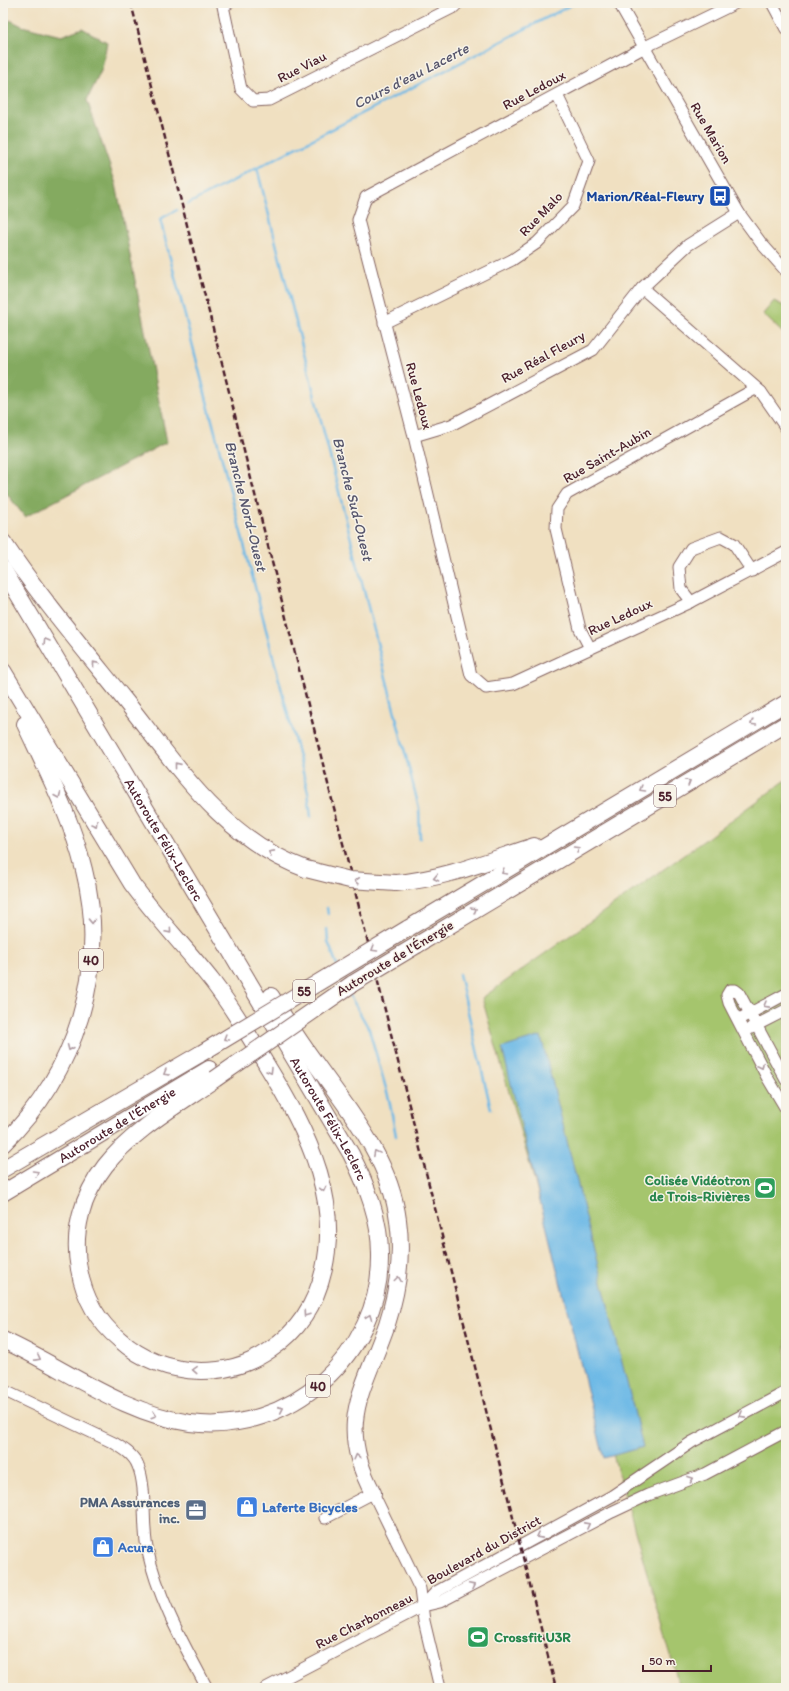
<svg xmlns="http://www.w3.org/2000/svg" width="789" height="1691" font-family="Itim,sans-serif">
<style>
.green{fill:#a5c56d;stroke:#78724c}
.forest{fill:#84aa60;stroke:#676446}
.water{fill:#6db9e6;stroke:#5c6c88}
.lines{fill:none;stroke-linecap:round;stroke-linejoin:round}
.stream{stroke:#6db9e6;stroke-width:2.5}
.minor-casing{stroke:#846360;stroke-width:13}
.highway-casing{stroke:#846360;stroke-width:18}
.minor{stroke:#fff;stroke-width:11}
.highway{stroke:#fff;stroke-width:16}
.rail{stroke:#4a1f2b;stroke-width:2.5;stroke-dasharray:6 3;stroke-linecap:butt}
.highway-bridge-casing{stroke:#846360;stroke-width:18;stroke-linecap:butt}
.highway-bridge{stroke:#fff;stroke-width:16}
.oneway{stroke:#ae9aa0}
.labels{text-anchor:middle;dominant-baseline:central;stroke-width:3;stroke-linejoin:round;paint-order:stroke}
.shield{fill:#f7f3e8;stroke:#7e5f64;stroke-width:1}
.shield-label{font-size:13px;font-weight:bold;fill:#4a1f2b}
.street-label{font-size:14px;fill:#4a1f2b;stroke:#f7f3e8}
.transit-label{font-size:14px;font-weight:bold;fill:#164399;stroke:#f7f3e8;text-anchor:end}
.leisure-label{font-size:14px;font-weight:bold;fill:#27864d;stroke:#f7f3e8;text-anchor:end}
.service-label{font-size:14px;font-weight:bold;fill:#4e5e75;stroke:#f7f3e8;text-anchor:end}
.shop-label{font-size:14px;font-weight:bold;fill:#366cbe;stroke:#f7f3e8;text-anchor:start}
.water-label{font-size:15px;font-style:italic;fill:#56556c;stroke:#f7f3e8}
</style>
<rect width="100%" height="100%" fill="#f7f3e8"/>
<filter id="ink" filterUnits="userSpaceOnUse"><feTurbulence type="fractalNoise" baseFrequency=".025" numOctaves="2"/><feDisplacementMap in="SourceGraphic" scale="8" xChannelSelector="R" yChannelSelector="G"/><feConvolveMatrix kernelMatrix="1 2 1 2 8 2 1 2 1" color-interpolation-filters="sRGB"/></filter>
<filter id="wash" filterUnits="userSpaceOnUse"><feTurbulence type="fractalNoise" baseFrequency=".012" numOctaves="4" result="noise"/><feDisplacementMap in="SourceGraphic" scale="16" xChannelSelector="R" yChannelSelector="G"/><feGaussianBlur stdDeviation="0.9" result="paint"/><feColorMatrix in="noise" values="0 0 0 0 0 0 0 0 0 0 0 0 0 0 0 0 0 1.4 0 .05"/><feComposite in="paint" operator="in"/></filter>
<g filter="url(#wash)">
<rect width="100%" height="100%" fill="#f0e0c1"/>
<g class="green">
<path d="M774,301L786,307V336L763,314Z"/>
<path d="M786,780V1688H680L482,998L695,847Z"/>
</g>
<path class="forest" d="M10,20L22,26L61,36L82,28L107,42L102,69L87,100L116,184L167,442L25,517L3,489V25Z"/>
<path class="water" d="M541,1036L643,1447L604,1458L502,1048Z"/>
<g class="lines">
<g class="stream">
<path d="M257,168L419,808L420,838"/>
<path d="M188,204L575,3"/>
<path d="M177,210L160,219L308,792L311,817"/>
<path d="M327,908L328,914"/>
<path d="M327,929L328,942L337,965"/>
<path d="M459,974L491,1109"/>
<path d="M349,994L369,1029L389,1099L396,1136"/>
</g>
</g>
</g>
<g filter="url(#ink)">
<g class="lines">
<g class="minor-casing">
<g id="minor">
<path d="M229,3L223,6L241,89L253,101L269,100L454,7L458,3"/>
<path d="M619,3L739,213L761,243L786,271"/>
<path d="M736,3L645,47L366,197L358,220L414,436L471,675L486,688L513,684L691,602L786,552"/>
<path d="M772,3L786,29"/>
<path d="M642,288L761,392L786,428"/>
<path d="M384,323L512,260L537,243L573,206L589,161L557,95"/>
<path d="M414,436L451,425L593,350L642,288L688,245L739,213"/>
<path d="M691,602L681,589L679,567L691,548L721,537L734,544L752,571"/>
<path d="M590,648L580,629L556,529L557,509L567,494L755,389L761,392"/>
<path d="M743,1017L786,994"/>
<path d="M751,1028L786,1010"/>
<path d="M786,1080L739,993L735,990H730L727,995L729,1003L767,1077L786,1109"/>
<path d="M3,1390L114,1443C124,1449 134,1455 138,1466C147,1487 142,1523 147,1548C158,1599 183,1643 207,1688"/>
<path d="M325,1518L373,1493L420,1589L424,1621L440,1688"/>
<path d="M423,1606L436,1592L612,1496L692,1442L786,1392"/>
<path d="M266,1688L423,1606L440,1602L612,1512L648,1495L705,1474L786,1431"/>
</g>
</g>
<g class="highway-casing">
<g id="highway">
<path d="M3,542C40,597 82,647 123,698C177,765 222,839 306,869"/>
<path id="s1" d="M3,569L351,1154C367,1186 380,1218 380,1254C382,1354 289,1436 190,1423C122,1413 65,1368 3,1340"/>
<path d="M3,671L132,884C157,918 186,948 212,981C232,1007 249,1035 266,1064C287,1098 307,1133 319,1172C338,1235 329,1311 270,1350C250,1364 226,1371 201,1371C171,1370 142,1360 120,1340C98,1322 84,1297 79,1269C72,1232 82,1196 105,1166C133,1130 178,1105 215,1079"/>
<path d="M396,883C444,879 488,861 534,846"/>
<path d="M407,929L786,703"/>
<path d="M417,945L786,724"/>
<path d="M352,984L372,972"/>
<path d="M271,996C285,1019 300,1042 316,1064C350,1112 390,1159 398,1220C403,1255 398,1290 387,1324C364,1391 335,1422 373,1493"/>
<path d="M3,1144C76,1073 109,969 84,870C72,819 47,771 25,724"/>
<path d="M3,1169L200,1054"/>
<path id="s2" d="M3,1193L209,1069"/>
</g>
</g>
<use href="#minor" class="minor"/>
<use href="#highway" class="highway"/>
<path class="rail" d="M131,3L556,1688"/>
<g class="highway-bridge-casing">
<g id="highway-bridge">
<path d="M306,869L350,880L396,883"/>
<path d="M372,972L417,945"/>
<path d="M200,1054L407,929"/>
<path d="M215,1079L352,984"/>
</g>
</g>
<use href="#highway-bridge" class="highway-bridge"/>
</g>
<defs><path id="oneway-chevron" d="M-2-3.5L2.5 0L-2 3.5" fill="none" stroke-width="1.6" stroke-linecap="round" stroke-linejoin="round"/></defs>
<g class="oneway">
<use href="#oneway-chevron" transform="translate(46 641) rotate(-121)"/>
<use href="#oneway-chevron" transform="translate(95 664) rotate(-129)"/>
<use href="#oneway-chevron" transform="translate(753 723) rotate(149)"/>
<use href="#oneway-chevron" transform="translate(177 765) rotate(-129)"/>
<use href="#oneway-chevron" transform="translate(688 782) rotate(-31)"/>
<use href="#oneway-chevron" transform="translate(642 789) rotate(149)"/>
<use href="#oneway-chevron" transform="translate(58 796) rotate(67)"/>
<use href="#oneway-chevron" transform="translate(95 824) rotate(59)"/>
<use href="#oneway-chevron" transform="translate(577 849) rotate(-31)"/>
<use href="#oneway-chevron" transform="translate(271 853) rotate(-151)"/>
<use href="#oneway-chevron" transform="translate(504 872) rotate(149)"/>
<use href="#oneway-chevron" transform="translate(436 878) rotate(168)"/>
<use href="#oneway-chevron" transform="translate(357 881) rotate(-174)"/>
<use href="#oneway-chevron" transform="translate(474 910) rotate(-31)"/>
<use href="#oneway-chevron" transform="translate(92 921) rotate(88)"/>
<use href="#oneway-chevron" transform="translate(169 931) rotate(49)"/>
<use href="#oneway-chevron" transform="translate(374 949) rotate(149)"/>
<use href="#oneway-chevron" transform="translate(766 1005) rotate(151)"/>
<use href="#oneway-chevron" transform="translate(226 1038) rotate(149)"/>
<use href="#oneway-chevron" transform="translate(70 1048) rotate(113)"/>
<use href="#oneway-chevron" transform="translate(761 1066) rotate(63)"/>
<use href="#oneway-chevron" transform="translate(270 1071) rotate(59)"/>
<use href="#oneway-chevron" transform="translate(166 1073) rotate(150)"/>
<use href="#oneway-chevron" transform="translate(376 1153) rotate(-118)"/>
<use href="#oneway-chevron" transform="translate(36 1173) rotate(-31)"/>
<use href="#oneway-chevron" transform="translate(323 1189) rotate(77)"/>
<use href="#oneway-chevron" transform="translate(398 1279) rotate(-82)"/>
<use href="#oneway-chevron" transform="translate(306 1314) rotate(124)"/>
<use href="#oneway-chevron" transform="translate(369 1317) rotate(-69)"/>
<use href="#oneway-chevron" transform="translate(38 1358) rotate(28)"/>
<use href="#oneway-chevron" transform="translate(195 1370) rotate(-177)"/>
<use href="#oneway-chevron" transform="translate(281 1409) rotate(-24)"/>
<use href="#oneway-chevron" transform="translate(154 1415) rotate(18)"/>
<use href="#oneway-chevron" transform="translate(742 1415) rotate(152)"/>
<use href="#oneway-chevron" transform="translate(357 1457) rotate(-104)"/>
<use href="#oneway-chevron" transform="translate(691 1479) rotate(-20)"/>
<use href="#oneway-chevron" transform="translate(587 1525) rotate(-28)"/>
<use href="#oneway-chevron" transform="translate(539 1536) rotate(152)"/>
<use href="#oneway-chevron" transform="translate(472 1586) rotate(-27)"/>
</g>
</g>
<defs>
<g id="bus-square" transform="scale(1.15)"><rect x="-9" y="-9" width="18" height="18" rx="4" fill="#1a4fb4" stroke="#f7f3e8"/><path d="M-5-6H5V4H4V6H2V4H-2V6H-4V4H-5ZM-3.5-4V0h7V-4ZM-3.5 1.2v1.5H-2V1.2ZM2 1.2v1.5H3.5V1.2Z" fill="#fff"/></g>
<g id="stadium-square" transform="scale(1.15)"><rect x="-9" y="-9" width="18" height="18" rx="4" fill="#2e9e5b" stroke="#f7f3e8"/><path d="M0-5a6.5 5 0 1 0 0 10a6.5 5 0 1 0 0-10ZM-3.5-1.8h7v3.6h-7Z" fill="#fff"/></g>
<g id="shop-square" transform="scale(1.15)"><rect x="-9" y="-9" width="18" height="18" rx="4" fill="#3f7fe0" stroke="#f7f3e8"/><path d="M-5-2.5h2.3a2.7 3.5 0 0 1 5.4 0H5L5.5 6h-11ZM-1.5-2.5h3a1.5 2.3 0 0 0-3 0Z" fill="#fff"/></g>
<g id="office-square" transform="scale(1.15)"><rect x="-9" y="-9" width="18" height="18" rx="4" fill="#5c6f8a" stroke="#f7f3e8"/><path d="M-6-3h4V-5.5h4V-3h4V5H-6ZM-1-4.5V-3h2v-1.5ZM-6 0V1H6V0Z" fill="#fff"/></g>
</defs>
<g fill-rule="evenodd">
<use href="#bus-square" x="720" y="196"/>
<use href="#stadium-square" x="765" y="1188"/>
<use href="#shop-square" x="247" y="1507"/>
<use href="#office-square" x="196" y="1510"/>
<use href="#shop-square" x="103" y="1547"/>
<use href="#stadium-square" x="478" y="1637"/>
</g>
<g class="labels">
<g class="shield">
<rect x="654" y="785" width="22" height="22" rx="3"/>
<rect x="79" y="949" width="24" height="22" rx="3"/>
<rect x="293" y="980" width="22" height="22" rx="3"/>
<rect x="306" y="1375" width="24" height="22" rx="3"/>
</g>
<g class="shield-label">
<text x="665" y="796">55</text>
<text x="91" y="960">40</text>
<text x="304" y="991">55</text>
<text x="318" y="1386">40</text>
</g>
<g class="street-label">
<text transform="translate(302 67) rotate(-27)">Rue Viau</text>
<text transform="translate(534 90) rotate(-28)">Rue Ledoux</text>
<text transform="translate(711 133) rotate(60)">Rue Marion</text>
<text transform="translate(541 214) rotate(-46)">Rue Malo</text>
<text transform="translate(543 357) rotate(-29)">Rue Réal Fleury</text>
<text transform="translate(419 396) rotate(75)">Rue Ledoux</text>
<text transform="translate(607 455) rotate(-30)">Rue Saint-Aubin</text>
<text transform="translate(620 617) rotate(-25)">Rue Ledoux</text>
<text stroke="none"><textPath href="#s1" startOffset="315">Autoroute Félix-Leclerc</textPath></text>
<text transform="translate(395 958) rotate(-31)">Autoroute de l'Énergie</text>
<text stroke="none"><textPath href="#s1" startOffset="639">Autoroute Félix-Leclerc</textPath></text>
<text stroke="none"><textPath href="#s2" startOffset="133">Autoroute de l'Énergie</textPath></text>
<text transform="translate(484 1550) rotate(-29)">Boulevard du District</text>
<text transform="translate(364 1621) rotate(-27)">Rue Charbonneau</text>
</g>
<g class="transit-label">
<text x="704" y="196">Marion/Réal-Fleury</text>
</g>
<g class="leisure-label">
<text x="750" y="1180">Colisée Vidéotron<tspan x="750" dy="16">de Trois-Rivières</tspan></text>
<text x="494" y="1637" text-anchor="start">Crossfit U3R</text>
</g>
<g class="service-label">
<text x="180" y="1502">PMA Assurances<tspan x="180" dy="16">inc.</tspan></text>
</g>
<g class="shop-label">
<text x="262" y="1507">Laferte Bicycles</text>
<text x="118" y="1547">Acura</text>
</g>
<g class="water-label">
<text transform="translate(411 76) rotate(-27)">Cours d'eau Lacerte</text>
<text transform="translate(353 499) rotate(76)">Branche Sud-Ouest</text>
<text transform="translate(246 506) rotate(76)">Branche Nord-Ouest</text>
</g>
</g>
<rect width="789" height="1691" fill="none" stroke="#f7f3e8" stroke-width="16"/>
<path d="M643 1665v6h68v-6" fill="none" stroke="#4a1f2b" stroke-width="2"/>
<text x="649" y="1665" font-size="12" fill="#4a1f2b" stroke="#f7f3e8" stroke-width="3" paint-order="stroke">50 m</text>
</svg>
